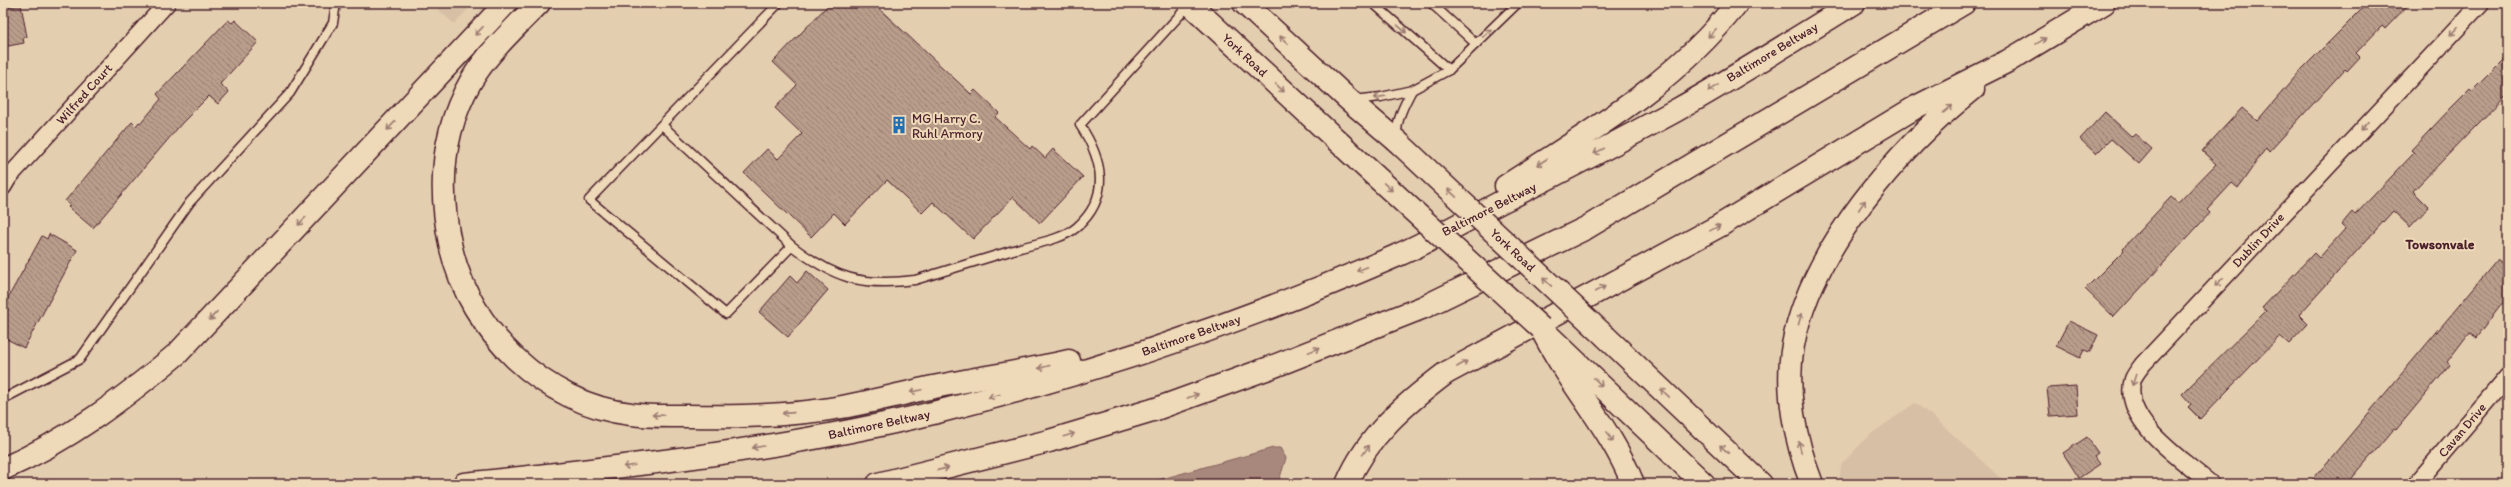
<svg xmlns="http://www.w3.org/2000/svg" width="2511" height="487" font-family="Itim,sans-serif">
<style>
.built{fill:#d7bfa5}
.water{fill:#a8887b;stroke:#825e5b}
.building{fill:url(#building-back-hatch);stroke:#4a1f2b}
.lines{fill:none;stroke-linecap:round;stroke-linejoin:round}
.lane-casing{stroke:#4a1f2b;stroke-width:11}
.street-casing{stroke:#4a1f2b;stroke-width:19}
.primary-casing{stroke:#4a1f2b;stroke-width:25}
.highway-casing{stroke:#4a1f2b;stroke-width:25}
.lane{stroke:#eed9b8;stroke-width:8}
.street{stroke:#eed9b8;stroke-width:16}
.primary{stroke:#eed9b8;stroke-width:22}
.highway{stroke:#eed9b8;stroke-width:22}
.primary-bridge-casing{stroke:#4a1f2b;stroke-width:25;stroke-linecap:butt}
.primary-bridge{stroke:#eed9b8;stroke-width:22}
.oneway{stroke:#9c7c72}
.labels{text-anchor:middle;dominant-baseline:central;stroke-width:4;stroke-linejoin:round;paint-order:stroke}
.street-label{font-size:13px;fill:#4a1f2b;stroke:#eed9b8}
.poi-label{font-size:13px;fill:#4a1f2b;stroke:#eed9b8;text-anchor:start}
.neighbourhood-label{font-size:14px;font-weight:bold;fill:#4a1f2b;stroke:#eed9b8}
</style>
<defs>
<pattern id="building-back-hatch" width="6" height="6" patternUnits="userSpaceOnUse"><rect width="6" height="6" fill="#b99d8b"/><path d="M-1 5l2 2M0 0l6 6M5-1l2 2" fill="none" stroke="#987f72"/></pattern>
</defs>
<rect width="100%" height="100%" fill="#e4ceb0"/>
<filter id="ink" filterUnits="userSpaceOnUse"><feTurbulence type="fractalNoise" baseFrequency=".025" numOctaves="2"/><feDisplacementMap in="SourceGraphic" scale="8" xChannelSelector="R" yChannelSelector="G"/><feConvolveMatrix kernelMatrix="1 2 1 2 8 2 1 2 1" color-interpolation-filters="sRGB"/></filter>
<g filter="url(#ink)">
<g class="built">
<path d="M431,3H474L454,24Z"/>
<path d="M1915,403L1936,419L2007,484H1839L1841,465L1868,436Z"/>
</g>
<path class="water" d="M1273,448H1280L1286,458L1278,484H1144Z"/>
<g class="building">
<path d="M830,3H873L971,94L975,90L999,113L995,117L1030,149L1032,146L1045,158L1053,149L1083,177L1040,223L1013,197L973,239L933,202L922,213L887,180L845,224L834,213L811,237L744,173L767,149L778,159L802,134L775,108L797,85L773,62Z"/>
<path d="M2368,3H2410L2385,29L2382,26L2356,53L2360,57L2347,71L2345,69L2269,152L2266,148L2238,188L2232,183L2207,210L2210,213L2114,317L2085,289L2124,250L2123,248L2171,197L2178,203L2216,164L2202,151L2242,108L2257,121L2302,69Z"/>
<path d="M21,5L27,37L23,38L24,43L3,47V8Z"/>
<path d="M228,20L232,23L235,20L258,42L220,84L229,92L218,104L209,96L182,123L93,228L68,207L70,205L65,201L132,122L136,126L139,122L141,123L161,99L157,94Z"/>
<path d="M2508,55V93L2413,191L2429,207L2410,227L2393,211L2299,315L2308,324L2289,344L2280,336L2200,419L2188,407L2191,404L2182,394L2266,311L2262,308L2314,253L2319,258L2345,229L2341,225L2352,212L2355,215L2414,153L2411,150L2450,109L2470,89L2472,91Z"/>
<path d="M2105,112L2132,137L2135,134L2152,149L2139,164L2111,139L2096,154L2080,139Z"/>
<path d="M49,234L77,250L24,348L3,337V307L42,236L47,239Z"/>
<path d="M2498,259L2508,267V296L2476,338L2469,333L2447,362L2450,365L2396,430L2394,429L2347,484H2309Z"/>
<path d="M807,271L828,290L788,337L759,312L790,276L797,283Z"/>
<path d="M2069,321L2098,335L2090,352L2084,350L2080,358L2056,346Z"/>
<path d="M2076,386L2078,414L2050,416L2047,388Z"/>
<path d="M2087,437L2098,453L2094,456L2100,464L2079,478L2063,453Z"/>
</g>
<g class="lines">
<g class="lane-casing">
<g id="lane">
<path d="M779,3L589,200L726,314L792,246C834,278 862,287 915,280C950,269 985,259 1020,248C1038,243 1063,239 1077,227C1112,196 1102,158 1080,125L1189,5"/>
<path d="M1373,3L1449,70"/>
<path d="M1431,3L1476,44"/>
<path d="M1353,100L1381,97L1412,90L1449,70L1518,3"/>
<path d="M662,125L792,246"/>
<path d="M1397,137C1396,120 1404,105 1412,90"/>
<path d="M3,399L80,359L190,202L290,93L333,23L336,3"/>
</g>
</g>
<g class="street-casing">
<g id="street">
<path d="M3,187L9,177L167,3"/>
<path d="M2211,484C2184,461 2120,421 2133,379C2135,374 2140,368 2143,364L2481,3"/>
<path d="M2416,484L2508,376"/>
</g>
</g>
<g class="primary-casing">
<g id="primary">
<path d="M1189,3L1359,161"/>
<path d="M1244,3L1349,100L1398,142"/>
<path d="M1546,333L1704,484"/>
<path d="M1606,337L1761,484"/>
</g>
</g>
<g class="highway-casing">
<g id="highway">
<path d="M539,3C516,27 488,52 471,81C441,133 438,190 451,248C470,331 544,404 631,414C650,417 671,416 690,416C740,417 792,416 842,407C870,402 897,395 924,389C972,379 1021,372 1069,361"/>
<path d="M1506,186C1588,133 1677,82 1737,3"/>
<path d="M1541,328C1568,384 1611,427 1633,484"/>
<path d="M3,469C69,440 123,399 178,353L506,3"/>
<path d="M1752,476L1753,484"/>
<path d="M464,484C622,467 782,450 937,412C1093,373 1249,320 1396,256C1433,240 1468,219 1503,201C1561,172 1618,142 1675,111C1736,77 1795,39 1854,3"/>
<path d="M878,484L1049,441L1156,409L1269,368L1424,307L1586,228L1964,3"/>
<path d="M1347,484C1367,436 1405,404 1446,373L1719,226L1916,107L2008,61L2104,3"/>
<path d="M1812,484C1795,441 1785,390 1793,345C1811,249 1899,148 1973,89"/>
</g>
</g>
<use href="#lane" class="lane"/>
<use href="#street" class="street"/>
<use href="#primary" class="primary"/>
<use href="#highway" class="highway"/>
<g class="primary-bridge-casing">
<g id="primary-bridge">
<path d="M1398,142L1606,337"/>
<path d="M1359,161L1541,328"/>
</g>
</g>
<use href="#primary-bridge" class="primary-bridge"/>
</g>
<defs><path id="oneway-shaft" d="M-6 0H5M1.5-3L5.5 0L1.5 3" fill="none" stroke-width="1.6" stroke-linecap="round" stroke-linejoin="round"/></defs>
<g class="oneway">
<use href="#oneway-shaft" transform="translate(1402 29) rotate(41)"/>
<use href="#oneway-shaft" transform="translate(479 31) rotate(133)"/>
<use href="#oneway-shaft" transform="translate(2454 31) rotate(133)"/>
<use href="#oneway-shaft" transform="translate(1487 33) rotate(-44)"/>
<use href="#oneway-shaft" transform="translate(1712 33) rotate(134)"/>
<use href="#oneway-shaft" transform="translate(1284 40) rotate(-137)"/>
<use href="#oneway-shaft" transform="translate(2041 41) rotate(-31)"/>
<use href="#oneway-shaft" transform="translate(1280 88) rotate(43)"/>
<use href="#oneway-shaft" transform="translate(1713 88) rotate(149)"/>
<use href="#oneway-shaft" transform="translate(1380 97) rotate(172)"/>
<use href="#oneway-shaft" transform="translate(1948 109) rotate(-39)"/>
<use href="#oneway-shaft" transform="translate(391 126) rotate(133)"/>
<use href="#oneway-shaft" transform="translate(2365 126) rotate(133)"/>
<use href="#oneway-shaft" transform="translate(1599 151) rotate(152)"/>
<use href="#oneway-shaft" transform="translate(1542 162) rotate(147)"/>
<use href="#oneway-shaft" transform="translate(1388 187) rotate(43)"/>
<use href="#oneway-shaft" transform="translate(1452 193) rotate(-137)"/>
<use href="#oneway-shaft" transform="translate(1862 205) rotate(-56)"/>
<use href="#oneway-shaft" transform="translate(302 221) rotate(133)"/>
<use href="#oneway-shaft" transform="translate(1715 228) rotate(-29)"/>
<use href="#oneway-shaft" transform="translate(1362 269) rotate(158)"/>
<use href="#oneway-shaft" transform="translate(1547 282) rotate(-137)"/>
<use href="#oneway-shaft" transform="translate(2219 282) rotate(133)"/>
<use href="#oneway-shaft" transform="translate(1600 289) rotate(-28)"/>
<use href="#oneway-shaft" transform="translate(213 316) rotate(133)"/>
<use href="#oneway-shaft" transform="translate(1800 319) rotate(-75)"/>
<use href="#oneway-shaft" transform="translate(1314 350) rotate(-22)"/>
<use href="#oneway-shaft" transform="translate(1462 364) rotate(-30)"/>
<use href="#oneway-shaft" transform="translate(1044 367) rotate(166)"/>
<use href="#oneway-shaft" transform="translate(2134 380) rotate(108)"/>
<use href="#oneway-shaft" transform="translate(1598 382) rotate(44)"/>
<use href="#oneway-shaft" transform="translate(916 391) rotate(168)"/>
<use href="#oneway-shaft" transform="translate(1665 393) rotate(-136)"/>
<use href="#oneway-shaft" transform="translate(994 396) rotate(165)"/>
<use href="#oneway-shaft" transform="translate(1193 396) rotate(-20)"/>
<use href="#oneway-shaft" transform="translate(788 413) rotate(176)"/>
<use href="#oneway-shaft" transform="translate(658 415) rotate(-178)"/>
<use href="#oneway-shaft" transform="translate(1069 435) rotate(-17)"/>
<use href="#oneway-shaft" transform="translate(1610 437) rotate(60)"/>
<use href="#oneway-shaft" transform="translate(758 447) rotate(170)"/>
<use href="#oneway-shaft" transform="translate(1800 447) rotate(-103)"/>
<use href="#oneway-shaft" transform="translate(1724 449) rotate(-137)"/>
<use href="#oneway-shaft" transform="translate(1366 450) rotate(-55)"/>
<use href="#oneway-shaft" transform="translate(629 466) rotate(173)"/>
<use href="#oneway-shaft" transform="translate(943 469) rotate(-13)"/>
</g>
</g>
<defs>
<g id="building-bare" transform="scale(1.38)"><path d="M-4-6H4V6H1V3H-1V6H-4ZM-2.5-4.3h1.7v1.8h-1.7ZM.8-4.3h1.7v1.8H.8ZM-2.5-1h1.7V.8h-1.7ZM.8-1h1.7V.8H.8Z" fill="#1f6fb2" stroke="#eed9b8" stroke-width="2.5" paint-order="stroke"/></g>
</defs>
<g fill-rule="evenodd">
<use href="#building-bare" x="899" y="125"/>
</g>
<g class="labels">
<g class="street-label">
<text transform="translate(1772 52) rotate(-31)">Baltimore Beltway</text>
<text transform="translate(1245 55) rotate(43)">York Road</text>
<text transform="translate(84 94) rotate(-48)">Wilfred Court</text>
<text transform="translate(1489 209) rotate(-27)">Baltimore Beltway</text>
<text transform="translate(2258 240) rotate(-47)">Dublin Drive</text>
<text transform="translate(1513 250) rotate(43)">York Road</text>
<text transform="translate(1191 335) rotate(-19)">Baltimore Beltway</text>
<text transform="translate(879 424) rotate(-12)">Baltimore Beltway</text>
<text transform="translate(2462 430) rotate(-50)">Cavan Drive</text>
</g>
<g class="poi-label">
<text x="912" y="118">MG Harry C.<tspan x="912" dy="15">Ruhl Armory</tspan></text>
</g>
<g class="neighbourhood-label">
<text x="2440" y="244">Towsonvale</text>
</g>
</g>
<rect width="2511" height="487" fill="none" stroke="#eed9b8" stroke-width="16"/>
<rect x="8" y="8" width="2495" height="471" fill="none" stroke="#4a1f2b" stroke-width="1.5" filter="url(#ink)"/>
</svg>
